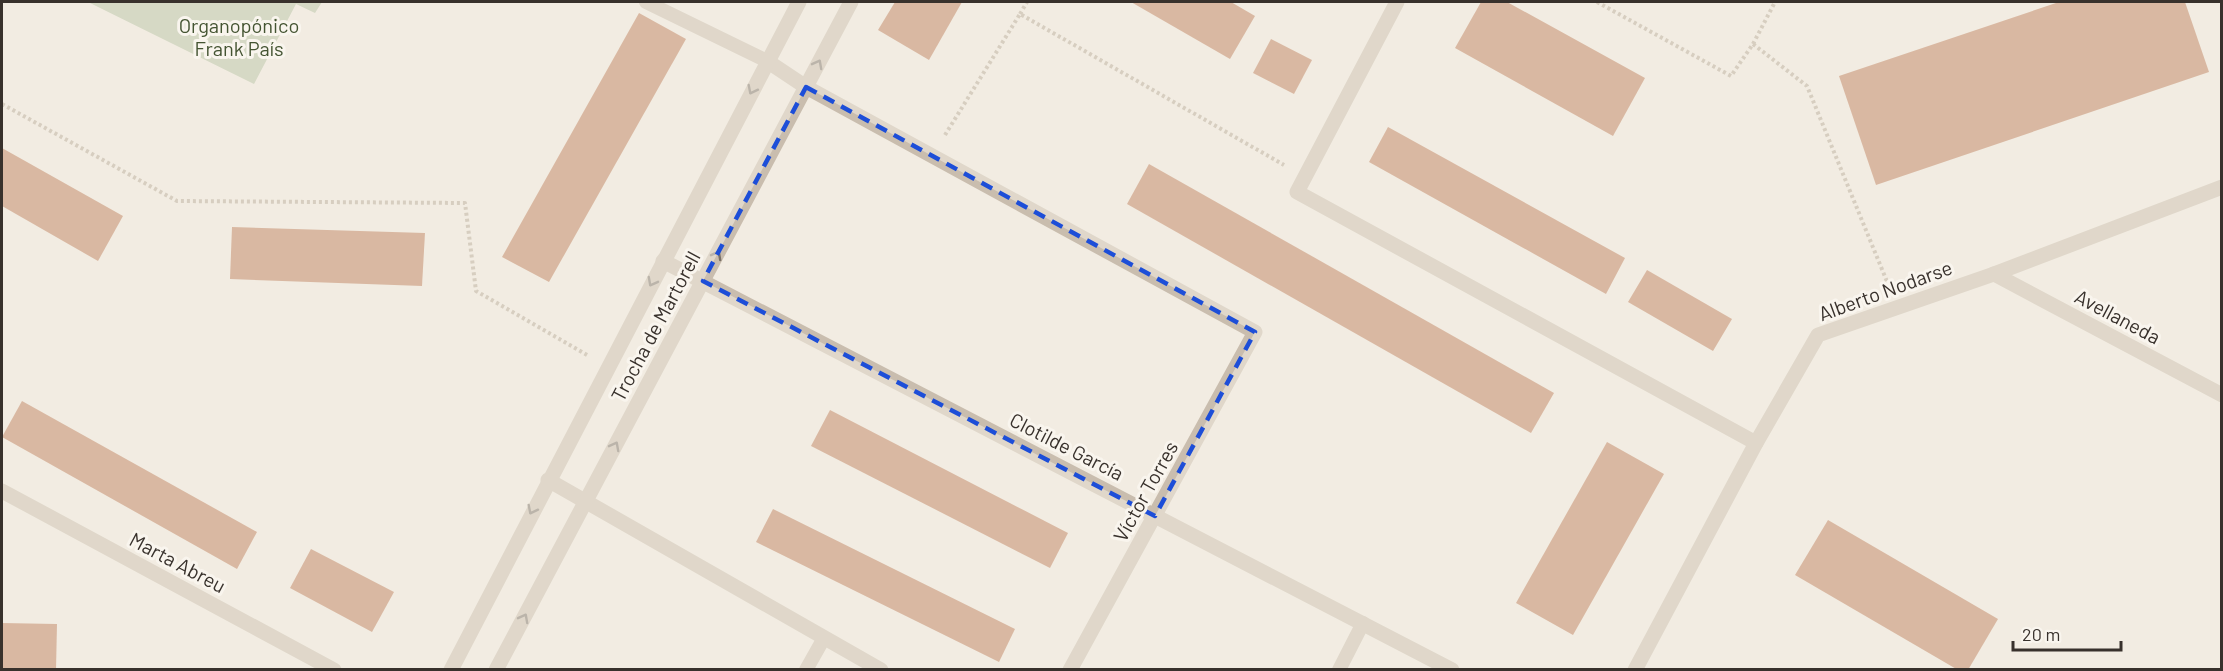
<svg xmlns="http://www.w3.org/2000/svg" width="2223" height="671" font-family="Barlow,sans-serif">
<style>
.green{fill:#b3c0a2}
.building{fill:#bb7956}
.lines{fill:none;stroke-linecap:round;stroke-linejoin:round}
.path{stroke:#b5a898;stroke-width:4;stroke-dasharray:3 3;stroke-linecap:butt}
.service{stroke:#c9bdae;stroke-width:14}
.minor{stroke:#c9bdae;stroke-width:15}
.tertiary{stroke:#c9bdae;stroke-width:15}
.oneway{stroke:#797066}
.marked{fill:none;stroke:#1d4ed8;stroke-width:4.5;stroke-dasharray:12 8;stroke-linejoin:round}
.labels{text-anchor:middle;dominant-baseline:central;stroke-width:6;stroke-linejoin:round;paint-order:stroke}
.park-label{font-size:20px;fill:#445432;stroke:#f9f5ee}
.street-label{font-size:20px;fill:#38312c;stroke:#f9f5ee}
</style>
<rect width="100%" height="100%" fill="#f2ece2"/>
<path class="green" d="M88,2H322L315,13L296,4L254,84Z"/>
<g class="building">
<path d="M895,2H962L929,60L878,30Z"/>
<path d="M1131,2H1231L1255,16L1230,59Z"/>
<path d="M1481,2H1507L1645,78L1613,136L1455,48Z"/>
<path d="M2059,2H2185L2209,72L1876,185L1839,76Z"/>
<path d="M639,13L686,39L549,282L502,257Z"/>
<path d="M1271,39L1312,60L1294,94L1253,73Z"/>
<path d="M1388,127L1625,258L1606,294L1369,162Z"/>
<path d="M2,148L123,216L98,261L2,206Z"/>
<path d="M1149,164L1554,393L1531,433L1127,204Z"/>
<path d="M232,227L425,233L422,286L230,279Z"/>
<path d="M1647,270L1732,319L1713,351L1628,302Z"/>
<path d="M22,401L257,532L237,569L2,437Z"/>
<path d="M830,410L1068,533L1050,568L811,446Z"/>
<path d="M1607,442L1664,474L1573,635L1516,603Z"/>
<path d="M773,509L1015,629L999,662L756,542Z"/>
<path d="M1828,520L1998,619L1968,670H1958L1795,575Z"/>
<path d="M311,549L394,592L372,632L290,588Z"/>
<path d="M2,623L57,624L56,670H2Z"/>
</g>
<g class="lines">
<g class="path">
<path d="M1597,2L1731,76L1753,44L1807,86L1888,284"/>
<path d="M1020,14L1027,2"/>
<path d="M1753,44L1775,2"/>
<path d="M2,104L177,201L465,203L476,291L587,355"/>
<path d="M945,135L1020,14L1284,165"/>
</g>
<g class="service">
<path d="M646,2L767,61"/>
<path d="M806,670L824,638"/>
<path d="M1339,670L1363,623"/>
</g>
<g class="minor">
<path d="M1397,2L1297,192L1756,443"/>
<path d="M767,61L806,87L1255,332L1070,670"/>
<path d="M663,261L1452,670"/>
<path d="M1994,274L2222,395"/>
<path d="M548,480L881,670"/>
<path d="M2,491L334,670"/>
<path d="M1635,670L1756,443L1818,335L1994,274L2222,187"/>
</g>
<g class="tertiary">
<path d="M451,670L799,2"/>
<path d="M496,670L851,2"/>
</g>
</g>
<defs><path id="oneway-chevron" d="M-2-3.5L2.5 0L-2 3.5" fill="none" stroke-width="1.6" stroke-linecap="round" stroke-linejoin="round" transform="scale(1.5)"/></defs>
<g class="oneway">
<use href="#oneway-chevron" transform="translate(818 64) rotate(-62)"/>
<use href="#oneway-chevron" transform="translate(752 90) rotate(117)"/>
<use href="#oneway-chevron" transform="translate(717 255) rotate(-62)"/>
<use href="#oneway-chevron" transform="translate(652 282) rotate(118)"/>
<use href="#oneway-chevron" transform="translate(615 446) rotate(-62)"/>
<use href="#oneway-chevron" transform="translate(532 510) rotate(117)"/>
<use href="#oneway-chevron" transform="translate(524 618) rotate(-62)"/>
</g>
<path d="M0 0H2223V671H0ZM806,87L1255,332L1155,516L703,281Z" fill="#f2ece2" fill-opacity=".55" fill-rule="evenodd"/>
<path class="marked" d="M806,87L1255,332L1155,516L703,281Z"/>
<g class="labels">
<g class="park-label">
<text x="239" y="25">Organopónico<tspan x="239" dy="23">Frank País</tspan></text>
</g>
<g class="street-label">
<text transform="translate(1885 290) rotate(-20)">Alberto Nodarse</text>
<text transform="translate(2118 316) rotate(28)">Avellaneda</text>
<text transform="translate(655 326) rotate(-62)">Trocha de Martorell</text>
<text transform="translate(1067 446) rotate(27)">Clotilde García</text>
<text transform="translate(1145 491) rotate(-61)">Víctor Torres</text>
<text transform="translate(178 562) rotate(28)">Marta Abreu</text>
</g>
</g>
<rect width="2223" height="671" fill="none" stroke="#38312c" stroke-width="6"/>
<path d="M2013 641v9h108v-9" fill="none" stroke="#38312c" stroke-width="3"/>
<text x="2022" y="641" font-size="18" fill="#38312c" stroke="#f9f5ee" stroke-width="4.5" paint-order="stroke">20 m</text>
</svg>
